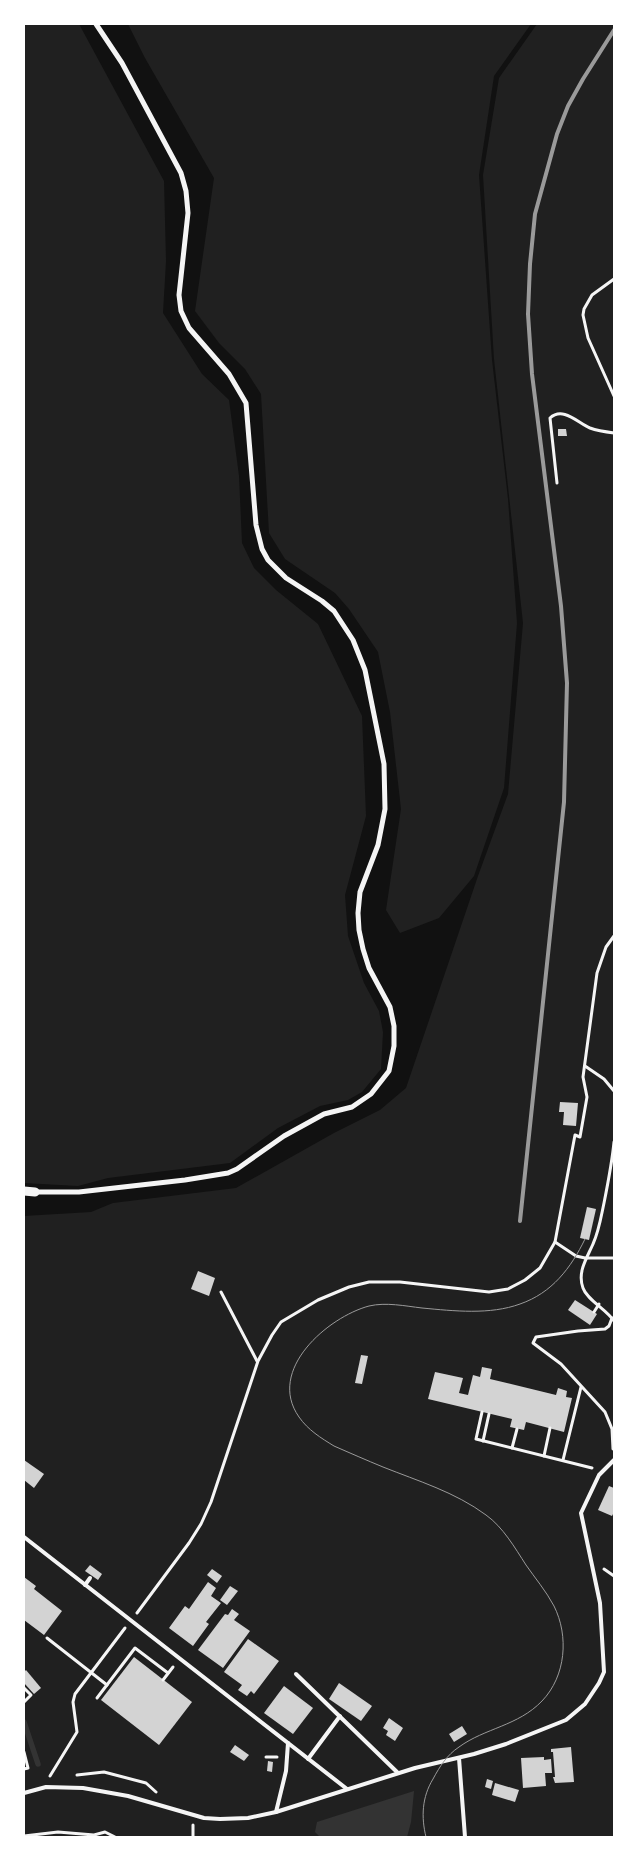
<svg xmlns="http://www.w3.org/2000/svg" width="638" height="1861" font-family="Inter,sans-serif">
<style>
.green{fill:#202020}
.water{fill:#333}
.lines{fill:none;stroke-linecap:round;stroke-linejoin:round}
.stream{stroke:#333;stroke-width:5.5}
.building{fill:#d3d3d3}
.path{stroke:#f5f5f5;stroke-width:3}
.service{stroke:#f5f5f5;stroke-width:4}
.minor{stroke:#f5f5f5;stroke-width:5}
.tertiary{stroke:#f5f5f5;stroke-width:9}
.tram{stroke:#9a9a9a;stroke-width:1}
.rail{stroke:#9a9a9a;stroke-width:4}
</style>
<rect width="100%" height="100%" fill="#111"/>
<g class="green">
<path d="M24,24H79L164,181L166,261L163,313L202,374L229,400L239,476L242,543L254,568L276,590L318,624L362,716L366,816L345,895L348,936L364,983L379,1011L383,1032L381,1069L362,1092L348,1100L320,1106L278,1128L230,1163L108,1178L78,1186L24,1183Z"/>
<path d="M128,24H531L494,76L479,175L492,360L508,499L517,623L504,788L474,876L439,918L400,933L386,910L401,809L390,712L378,652L349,609L335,593L285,559L269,533L261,394L245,369L219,343L195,311L214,178L145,58Z"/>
<path d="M537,24H614V1837H24V1216L91,1212L113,1203L236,1188L334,1133L380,1110L406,1088L478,876L508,794L523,623L494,359L483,175L499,78Z"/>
</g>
<path class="water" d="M414,1791L411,1822L407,1837H320L315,1832L317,1822Z"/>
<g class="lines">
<path class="stream" d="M24,1722L38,1764"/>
</g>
<g class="building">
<path d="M558,429H566L567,436H558Z"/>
<path d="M560,1102L578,1103L576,1126L563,1125L564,1112H559Z"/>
<path d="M587,1207L596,1209L589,1240L580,1238Z"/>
<path d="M198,1271L215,1278L209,1296L191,1289Z"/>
<path d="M575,1300L597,1314L590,1325L568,1310Z"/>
<path d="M361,1355L368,1356L362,1384L355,1383Z"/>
<path d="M482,1367L492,1369L490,1379L556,1395L558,1388L567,1391L566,1397L572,1398L564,1432L526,1422L524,1430L510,1427L512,1419L428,1399L435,1372L463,1378L459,1393L468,1395L473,1375L480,1377Z"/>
<path d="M24,1460L44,1474L34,1488L24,1480Z"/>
<path d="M609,1486L614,1488V1512L612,1516L598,1510Z"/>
<path d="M90,1565L102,1574L98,1580L85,1571Z"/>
<path d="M212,1569L222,1576L217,1583L207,1575Z"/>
<path d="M24,1577L36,1586L34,1589L62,1611L44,1635L24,1620Z"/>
<path d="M208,1582L216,1588L211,1596L221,1603L206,1622L209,1624L193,1646L169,1628L185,1606L189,1609Z"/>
<path d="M230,1586L238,1591L227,1605L220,1600Z"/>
<path d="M232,1609L239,1614L234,1620L250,1631L223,1668L198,1650L225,1614L228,1615Z"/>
<path d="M248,1639L279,1661L254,1694L251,1691L247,1696L238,1690L242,1685L224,1672Z"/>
<path d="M134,1657L192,1702L159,1745L101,1700Z"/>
<path d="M26,1670L41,1688L34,1694L24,1683V1672Z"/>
<path d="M339,1683L372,1706L361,1721L329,1699Z"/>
<path d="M284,1686L313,1708L293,1734L264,1713Z"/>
<path d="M389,1718L403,1728L395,1741L386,1735L388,1731L383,1728Z"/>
<path d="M462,1726L467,1734L454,1742L449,1734Z"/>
<path d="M235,1745L249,1755L244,1761L230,1752Z"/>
<path d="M571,1747L574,1782L555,1783L553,1777H555L553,1752H551V1749Z"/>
<path d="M544,1757V1760L551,1759L552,1773H545L546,1786L523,1788L521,1758Z"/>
<path d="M268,1761L273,1762L272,1772L267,1771Z"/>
<path d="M487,1779L493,1781L491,1789L485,1787Z"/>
<path d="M495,1783L519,1790L515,1802L492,1795Z"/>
</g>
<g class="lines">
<g class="path">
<path d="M614,279L592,295L584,309L583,315L588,338L614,396"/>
<path d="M557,483L550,418C563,406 578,423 590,428C598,431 606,432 614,433"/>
<path d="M585,1066L604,1079L614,1091"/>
<path d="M614,1142C612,1163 608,1183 604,1203C601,1217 599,1231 593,1244C587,1258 577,1272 583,1288C587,1300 606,1309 614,1321"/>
<path d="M555,1242L576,1256L585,1258H614"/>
<path d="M221,1292L257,1361"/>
<path d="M594,1312L599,1304"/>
<path d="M612,1318L609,1326L605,1329L578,1331L536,1337L533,1343L561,1364L605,1412L612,1429L613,1449"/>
<path d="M482,1412L476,1439L592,1468"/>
<path d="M483,1441L489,1414"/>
<path d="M512,1448L517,1429"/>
<path d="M544,1456L550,1428"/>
<path d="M563,1460L581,1387"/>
<path d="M604,1569L614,1576"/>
<path d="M137,1613L189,1543L201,1524L211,1502L258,1361L272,1335L281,1322L318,1300L349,1287L369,1282H400L489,1292L508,1289L525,1280L540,1268L555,1242L575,1135L580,1137L587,1097L583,1077L597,973L606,947L614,936"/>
<path d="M47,1638L107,1685"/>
<path d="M163,1680L173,1667"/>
<path d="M24,1688L31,1695L24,1702"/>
<path d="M97,1698L135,1648L168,1673"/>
<path d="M24,1752L28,1768L24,1769"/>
<path d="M266,1757H277"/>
<path d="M77,1775L104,1772L146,1783L156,1792"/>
<path d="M50,1776L77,1732L73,1702L75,1694L125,1628"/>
<path d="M193,1825V1837"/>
<path d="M24,1836L58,1832L94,1835L105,1832L115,1837"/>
</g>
<g class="service">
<path d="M24,1537L347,1789"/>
<path d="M85,1585L90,1578"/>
<path d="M296,1674L398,1773"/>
<path d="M459,1758L465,1837"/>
<path d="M308,1759L340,1716"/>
<path d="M24,1793L46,1787L83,1788L128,1796L204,1818L220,1819L248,1818L276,1812L415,1768L474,1754L506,1744L566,1720L585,1704L599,1683L604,1672L600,1603L581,1513L599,1475L614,1460"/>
<path d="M276,1812L286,1771L288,1743"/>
</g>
<path class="minor" d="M35,1192H79L185,1180L228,1173L237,1169L284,1136L324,1114L352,1107L371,1094L389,1071L394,1046V1026L390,1007L369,968L363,949L359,930L358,913L360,892L378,845L385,809L384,764L365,670L353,640L334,611L322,601L286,578L268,560L262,549L256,525L246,403L229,374L189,328L181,311L179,295L188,213L186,191L181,173L122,63L96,24"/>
<path class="tertiary" d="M24,1191L35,1192"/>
<path class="tram" d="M426,1837C421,1817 422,1797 433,1779C440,1766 447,1755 459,1747C485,1728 518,1726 542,1701C566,1676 569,1636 554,1606C546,1591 535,1578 526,1565C515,1548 503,1527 486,1515C455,1492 418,1481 383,1467C366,1460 350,1453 334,1446C321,1438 308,1430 299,1417C266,1370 328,1317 369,1306C386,1302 405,1306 422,1308C454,1311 490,1315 520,1304C552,1293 571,1268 585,1239"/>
<path class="rail" d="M520,1221L564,802L567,683L561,606L532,374L528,314L530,264L535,214L557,134L568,106L583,79L614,30"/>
</g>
<rect width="638" height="1861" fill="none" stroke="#ffffff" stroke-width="50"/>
</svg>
